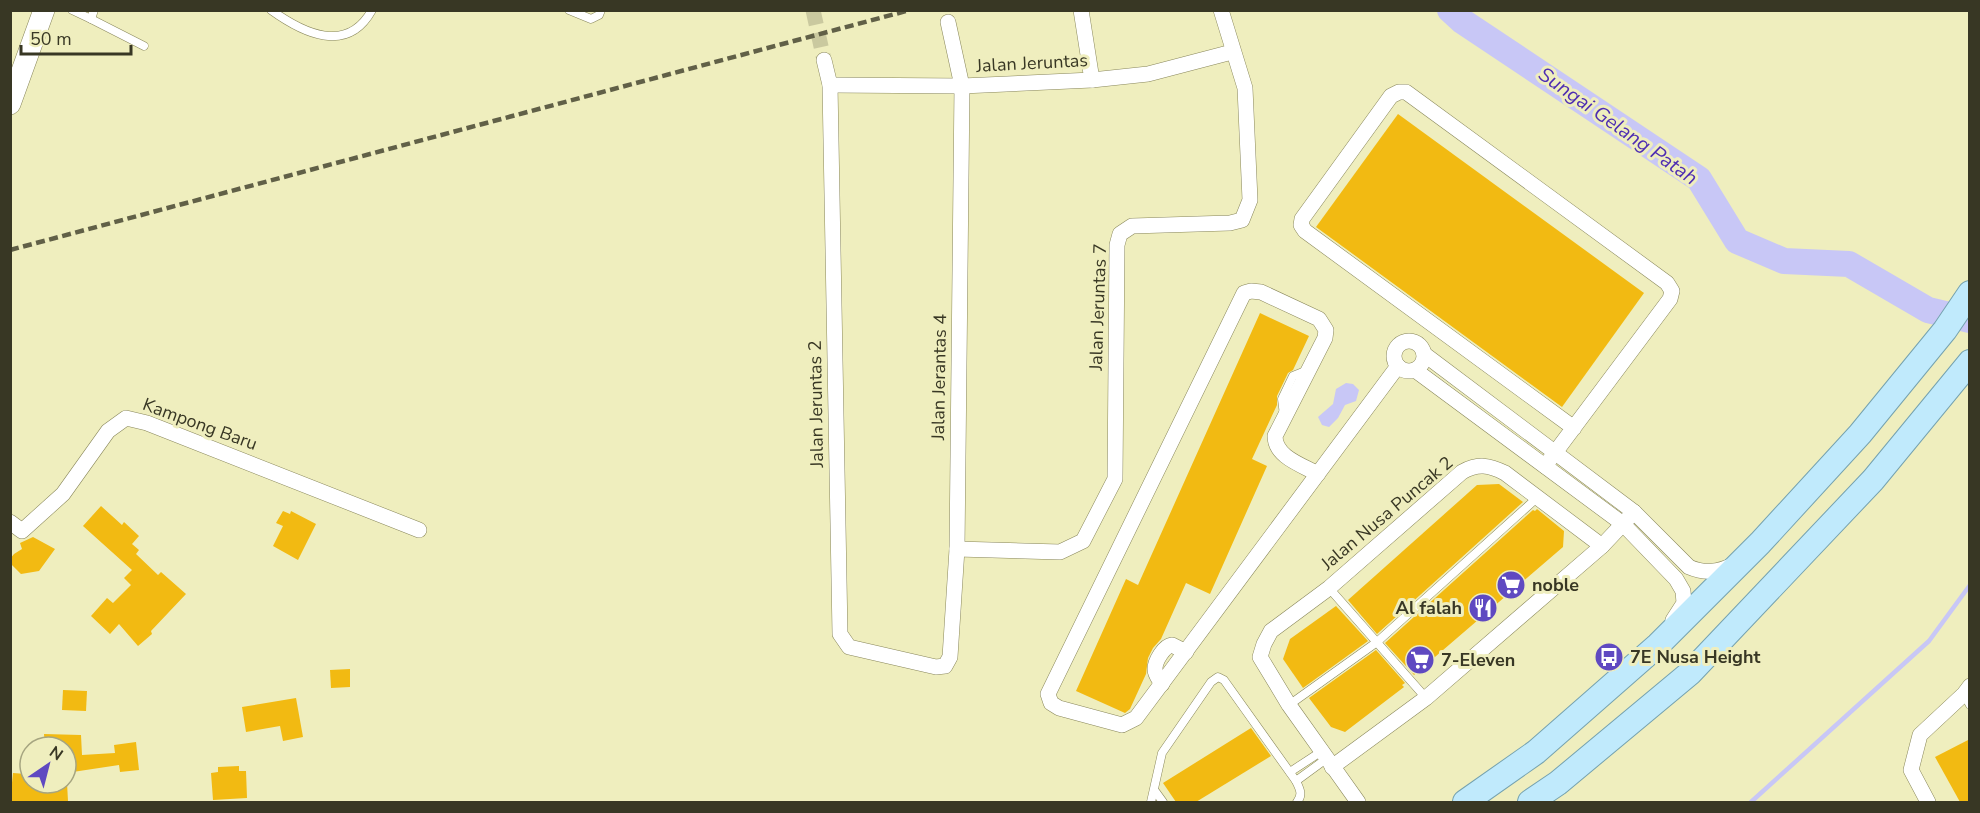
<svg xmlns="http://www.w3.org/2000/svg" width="1980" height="813" font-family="'Nunito Sans',sans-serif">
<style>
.water{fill:#c8c7f6}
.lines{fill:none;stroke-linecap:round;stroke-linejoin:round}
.stream{stroke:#c8c7f6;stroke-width:4.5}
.river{stroke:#c8c7f6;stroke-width:26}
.building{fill:#f2ba12}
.street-tunnel{stroke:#cac99f;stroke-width:15;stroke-dasharray:15 8;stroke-linecap:butt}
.lane-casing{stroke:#89875b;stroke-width:9}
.street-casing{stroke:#89875b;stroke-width:16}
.secondary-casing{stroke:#89875b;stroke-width:22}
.primary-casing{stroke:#75a2af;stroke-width:26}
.lane{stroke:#fff;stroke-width:8}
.street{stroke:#fff;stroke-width:15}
.secondary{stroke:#fff;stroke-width:21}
.primary{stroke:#c0eafc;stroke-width:24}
.rail{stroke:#616047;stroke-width:4.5;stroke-dasharray:9 4.5;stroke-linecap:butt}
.labels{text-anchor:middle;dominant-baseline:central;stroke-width:6;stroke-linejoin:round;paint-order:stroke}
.street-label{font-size:18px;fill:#383724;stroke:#efeebe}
.poi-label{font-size:18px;font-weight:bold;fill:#383724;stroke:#efeebe;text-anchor:start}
.water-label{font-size:20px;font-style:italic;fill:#4e2db2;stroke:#efeebe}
</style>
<rect width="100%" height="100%" fill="#efeebe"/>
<path class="water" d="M1346,383L1353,384L1359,390L1356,401L1345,405L1338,418L1329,427L1322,425L1318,417L1333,404L1336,389Z"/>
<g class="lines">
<path class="stream" d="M1751,802L1929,641L1970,585"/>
<path class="river" d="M1450,10L1462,21L1699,179L1737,241L1784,261L1849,264L1928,310L1970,320"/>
</g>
<g class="building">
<path d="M1398,114L1644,293L1562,407L1316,227Z"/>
<path d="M1260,313L1309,336L1293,370L1288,373L1277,396V405L1252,459L1267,466L1210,594L1186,583L1161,639L1153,648L1148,658L1146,674L1130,709L1125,713L1076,691L1126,579L1138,585Z"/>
<path d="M1499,484L1523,502L1377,634L1348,600L1477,485Z"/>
<path d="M101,506L122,525L124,522L139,536L132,544L139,550L136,554L158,575L161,572L186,594L151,631L152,634L138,646L119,624L110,634L91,616L107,598L113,603L131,585L124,578L132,570L83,526Z"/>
<path d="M1537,509L1564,531L1563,547L1414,675L1385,643L1533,510L1535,511Z"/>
<path d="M283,511L290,514L291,511L316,524L298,560L273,546L283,526L276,523Z"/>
<path d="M33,537L55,549L39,571L21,574L10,563V559L14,554L22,549L20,543Z"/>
<path d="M1336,606L1368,641L1303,688L1283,659L1290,639Z"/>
<path d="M1376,650L1405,683L1402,685L1404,687L1345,732L1331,727L1309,698Z"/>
<path d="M350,669V687L331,688L330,670Z"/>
<path d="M63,690L87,691L86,711L62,710Z"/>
<path d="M296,698L303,737L283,741L280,726L246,732L242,707Z"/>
<path d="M1251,728L1271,756L1196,802H1176L1163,783Z"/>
<path d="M44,734L81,735L82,755L115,753L114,745L136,742L139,770L120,772L119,765L66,773V747H45Z"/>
<path d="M1970,739V802H1960L1935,757Z"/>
<path d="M239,766V771H246L247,798L213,800L211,773L218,772V767Z"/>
<path d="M13,773L26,774V776L30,777V783H67L68,801L10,802Z"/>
</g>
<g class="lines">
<path class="street-tunnel" d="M813,10L824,60"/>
<g class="lane-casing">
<g id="lane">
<path d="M72,10L91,19L94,10"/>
<path d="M271,10C303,33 347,55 372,10"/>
<path d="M569,10L591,19L599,15L601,10"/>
<path d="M91,19L144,46"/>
<path d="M1284,415L1282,399L1293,376L1308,370"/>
<path d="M1329,588L1426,698"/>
<path d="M1964,694L1970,705"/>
<path d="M1289,705L1377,642L1538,497"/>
<path d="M1290,772L1322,751"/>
<path d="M1296,781L1326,759"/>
<path d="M1155,791L1163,802"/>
<path d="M1151,802L1162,753L1211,682L1218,677L1224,680L1296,781C1300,789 1303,795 1297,802"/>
</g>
</g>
<g class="street-casing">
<g id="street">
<path d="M1081,10L1092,80"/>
<path d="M824,60L830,85L840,634L849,647L936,667L945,666L950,657L957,549L962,86L948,22"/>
<path d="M830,85L962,86L1092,80L1148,74L1232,52"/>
<circle cx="1409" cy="356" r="15"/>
<path d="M1424,354L1634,512L1689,567C1705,574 1718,572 1733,565"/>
<path d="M1415,370L1623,524L1676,579L1683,591L1684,603L1673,620"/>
<path d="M1545,466L1670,299L1672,291L1667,283L1406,92H1399L1391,96L1302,219L1301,225L1305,231L1574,428"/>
<path d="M1318,474C1302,465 1275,457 1275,436L1325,338L1326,330L1319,319L1261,292L1251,291L1244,293L1048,694L1051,703L1059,708L1122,725L1136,718L1398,366"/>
<path d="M10,522L22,531L63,494L108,431L126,418L147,423L419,530"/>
<path d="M957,549L1060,552L1083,541L1115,479L1117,245L1120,234L1132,226L1230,223L1242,220L1250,200L1245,88L1221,10"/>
<path d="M1162,684C1159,679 1155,675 1155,669C1155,661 1164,646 1172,645L1186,652"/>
<path d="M1332,767L1426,698L1602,546L1634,512"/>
<path d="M1358,802L1289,705L1260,657L1264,644L1271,631L1329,588L1462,472C1478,463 1489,465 1505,473L1602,546"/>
<path d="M1928,802L1911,770L1920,735L1964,694L1970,686"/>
</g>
</g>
<g class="secondary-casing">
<path id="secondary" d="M10,104L44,10"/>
</g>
<g class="primary-casing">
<g id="primary">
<path d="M1465,802L1536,752L1658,645L1760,543L1860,434L1945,330L1970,293"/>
<path d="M1530,802L1558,783L1690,673L1873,480L1970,362"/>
</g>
</g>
<use href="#lane" class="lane"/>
<use href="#street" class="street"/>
<use href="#secondary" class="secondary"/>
<use href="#primary" class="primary"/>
<path class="rail" d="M10,250L910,10"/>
</g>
<defs>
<g id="supermarket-disc" transform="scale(1.5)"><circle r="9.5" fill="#5f49c1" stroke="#efeebe"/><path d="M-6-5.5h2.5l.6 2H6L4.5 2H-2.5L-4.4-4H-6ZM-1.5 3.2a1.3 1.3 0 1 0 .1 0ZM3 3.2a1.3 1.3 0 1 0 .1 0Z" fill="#fff"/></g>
<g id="restaurant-disc" transform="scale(1.5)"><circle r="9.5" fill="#5f49c1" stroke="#efeebe"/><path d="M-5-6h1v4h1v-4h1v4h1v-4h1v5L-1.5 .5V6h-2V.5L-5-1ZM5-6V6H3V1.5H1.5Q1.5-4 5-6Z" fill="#fff"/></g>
<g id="bus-disc" transform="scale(1.5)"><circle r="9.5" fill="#5f49c1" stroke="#efeebe"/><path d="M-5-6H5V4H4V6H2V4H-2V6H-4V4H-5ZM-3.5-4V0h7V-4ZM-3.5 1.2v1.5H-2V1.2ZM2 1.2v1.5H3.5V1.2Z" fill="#fff"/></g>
</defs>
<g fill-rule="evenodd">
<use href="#supermarket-disc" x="1511" y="585"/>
<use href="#restaurant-disc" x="1483" y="608"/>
<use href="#bus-disc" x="1609" y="657"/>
<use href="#supermarket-disc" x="1420" y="660"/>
</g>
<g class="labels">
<g class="street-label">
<text transform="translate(1032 63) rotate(-3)">Jalan Jeruntas</text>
<text transform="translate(1098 307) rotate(-88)">Jalan Jeruntas 7</text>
<text transform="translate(939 377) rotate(-89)">Jalan Jerantas 4</text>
<text transform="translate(816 404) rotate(-91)">Jalan Jeruntas 2</text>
<text transform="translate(200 424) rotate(20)">Kampong Baru</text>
<text transform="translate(1387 513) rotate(-40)">Jalan Nusa Puncak 2</text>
</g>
<g class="poi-label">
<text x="1532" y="585">noble</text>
<text x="1462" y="608" text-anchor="end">Al falah</text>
<text x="1630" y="657">7E Nusa Height</text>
<text x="1441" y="660">7-Eleven</text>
</g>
<g class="water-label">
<text transform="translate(1618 126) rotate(35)">Sungai Gelang Patah</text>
</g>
</g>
<rect width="1980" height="813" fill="none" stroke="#383724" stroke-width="24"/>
<g transform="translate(48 765) rotate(35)"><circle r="28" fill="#efeebe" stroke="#a6a580" stroke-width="1.5"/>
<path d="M0-4.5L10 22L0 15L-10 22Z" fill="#5f49c1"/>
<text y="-9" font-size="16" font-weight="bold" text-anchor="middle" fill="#383724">N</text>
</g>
<path d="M21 45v9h110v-9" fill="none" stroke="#383724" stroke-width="3"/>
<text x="30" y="45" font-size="18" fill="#383724" stroke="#efeebe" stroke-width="4.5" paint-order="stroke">50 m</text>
</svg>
